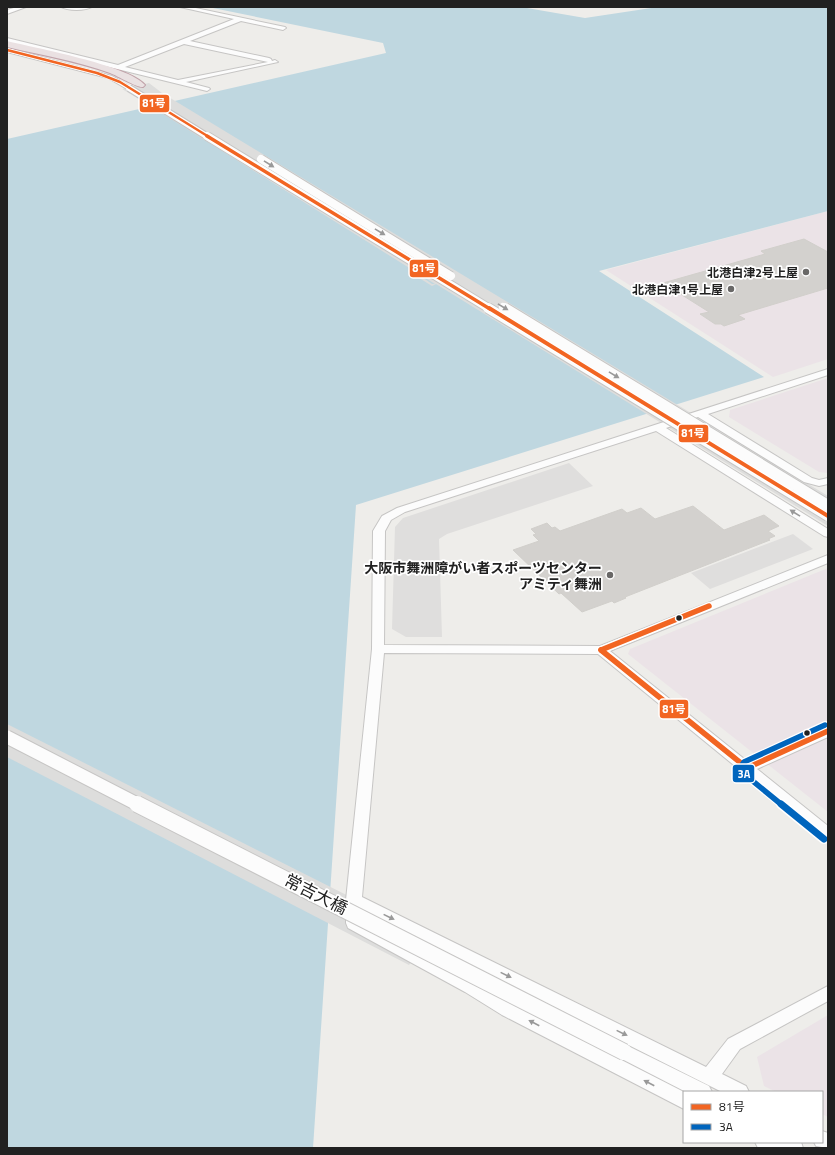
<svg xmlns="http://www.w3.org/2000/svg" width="835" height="1155" font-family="'Titillium Web','Noto Sans JP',sans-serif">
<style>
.industrial{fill:#ebe3e7}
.parking{fill:#dfdedd}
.water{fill:#bfd7e0}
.pier{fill:#dddddc}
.building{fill:#d3d1ce;stroke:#d1cfcb}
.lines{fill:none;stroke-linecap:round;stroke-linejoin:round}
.minor-casing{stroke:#c6c5c4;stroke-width:2}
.highway-casing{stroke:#c1a3aa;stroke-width:2}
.minor{fill:#fcfcfc;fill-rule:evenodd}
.highway{fill:#eae1e2;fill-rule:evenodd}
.minor-bridge-far4-casing{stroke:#c6c5c4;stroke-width:8;stroke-linecap:butt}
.minor-bridge-far3-casing{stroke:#c6c5c4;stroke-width:10;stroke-linecap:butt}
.minor-bridge-far2-casing{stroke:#c6c5c4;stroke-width:12;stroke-linecap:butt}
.minor-bridge-far1-casing{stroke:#c6c5c4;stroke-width:15;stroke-linecap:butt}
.minor-bridge-casing{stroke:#c6c5c4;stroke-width:18;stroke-linecap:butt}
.minor-bridge-far4{stroke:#fcfcfc;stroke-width:6}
.minor-bridge-far3{stroke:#fcfcfc;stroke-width:8}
.minor-bridge-far2{stroke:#fcfcfc;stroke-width:10}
.minor-bridge-far1{stroke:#fcfcfc;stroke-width:13}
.minor-bridge{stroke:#fcfcfc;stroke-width:16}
.bus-1-far3-casing{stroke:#fff;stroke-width:4}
.bus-1-far2-casing{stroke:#fff;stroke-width:5.5}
.bus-1-far1-casing{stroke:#fff;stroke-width:6}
.bus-1-casing{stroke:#fff;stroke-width:8}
.bus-2-far1-casing{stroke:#fff;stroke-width:8}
.bus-2-casing{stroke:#fff;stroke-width:10}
.bus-1-far3{stroke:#f26522;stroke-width:2.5}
.bus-1-far2{stroke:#f26522;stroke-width:3.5}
.bus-1-far1{stroke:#f26522;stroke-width:4}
.bus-1{stroke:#f26522;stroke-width:5.5}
.bus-2-far1{stroke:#0065bd;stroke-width:5.5}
.bus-2{stroke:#0065bd;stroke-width:7}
.oneway{fill:#999}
.poi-dot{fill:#696867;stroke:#fff;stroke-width:1.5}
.bus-dot{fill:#212121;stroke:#fff;stroke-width:1.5}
.labels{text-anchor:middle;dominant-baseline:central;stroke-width:3.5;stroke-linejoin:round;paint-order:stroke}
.far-poi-label{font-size:12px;font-weight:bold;fill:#212121;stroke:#fff;text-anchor:end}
.poi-label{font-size:14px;font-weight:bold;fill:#212121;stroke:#fff;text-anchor:end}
.near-street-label{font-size:17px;fill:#212121;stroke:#fff}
.line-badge{stroke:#fff;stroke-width:1.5}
.badge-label{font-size:11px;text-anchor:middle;font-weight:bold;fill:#fff}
</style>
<rect width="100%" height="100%" fill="#eeedea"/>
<g class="industrial">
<path d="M828,211V359L773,377L606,270Z"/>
<path d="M828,378V473L819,472L729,417L730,410Z"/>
<path d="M828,568V812L628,654L630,649Z"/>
<path d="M828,1015V1117L822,1114V1092H776L764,1086L757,1057Z"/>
</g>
<g class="parking">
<path d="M569,463L593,486L447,534L439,539L442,637H406L392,629L395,527L403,518Z"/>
<path d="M793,534L813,549L710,589L691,573Z"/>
</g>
<path class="water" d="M208,7H521L585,18L658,7H828V211L599,271L764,377L356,505L313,1148H7V139L386,53L383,43Z"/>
<g class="pier">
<path d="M149,83L162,93L828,496V526L436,284L432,286L408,271L412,270L432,284H435L139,99L122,89Z"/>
<path d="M7,724L430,937L626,1044L618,1059L416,956L409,965L7,757Z"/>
</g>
<g class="building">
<path d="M804,239L828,252V288L738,315L745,319L724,326L721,324H715L700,314L709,312L663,283L765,254L761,251Z"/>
<path d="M693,506L724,530L764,515L779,526L768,531L775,536L768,539L770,540L625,597L626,598L614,603L612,601L582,612L561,593L559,594L513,550L539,541L533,535L536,534L531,529L547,523L552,528L555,527L560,531L622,509L627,513L641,508L655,519Z"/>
</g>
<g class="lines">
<g class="minor-casing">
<g id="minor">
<path d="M17,7H26L7,14V10Z"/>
<path d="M61,7H92C85,11 68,11 61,7Z"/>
<path d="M180,7H191L285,27L286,28L283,30L241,21L190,41L269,58L271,59L272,61L275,60L278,62L186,82L209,88L210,89L207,91L7,42V38L118,65L234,19ZM184,44L268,62L178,80L125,67Z"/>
<path d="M7,48L112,76L132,88L127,89L108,78L7,52Z"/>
<path d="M828,369V375L708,414L812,478L819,480L828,478V484L819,486L804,482L698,417L666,428L828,529V537L824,536L656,431L405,512L391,520L385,531L384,645L600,646L828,555V563L610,651L748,762L828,726V737L757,769L828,826V840L823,838L598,654L384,653L362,897L706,1067L728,1039L828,986V1001L740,1049L722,1074L746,1086L749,1092H722L362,911V920L477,982L514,1005L684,1092V1109L502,1015L465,992L348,928L346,923V900L372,649L373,531L382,516L397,508Z"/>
<path d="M624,1044L709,1086L712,1092H686L618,1057L615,1052L618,1047Z"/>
<path d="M822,1131L828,1133V1148L816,1146L814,1142H822Z"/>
<path d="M755,1142H801L803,1148H758Z"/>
</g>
</g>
<g class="highway-casing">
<path id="highway" d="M7,41C35,48 128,65 145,85L143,87C137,88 118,76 110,73C77,61 41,55 7,47Z"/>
</g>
<use href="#minor" class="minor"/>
<use href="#highway" class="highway"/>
<g class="minor-bridge-far4-casing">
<path id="minor-bridge-far4" d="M129,88L208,137"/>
</g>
<g class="minor-bridge-far3-casing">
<g id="minor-bridge-far3">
<path d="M207,136L490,309"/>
<path d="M261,159L451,276"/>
<path d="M503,307L506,309"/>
</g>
</g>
<g class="minor-bridge-far2-casing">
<g id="minor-bridge-far2">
<path d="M488,308L828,516"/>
<path d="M505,308L828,505"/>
</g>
</g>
<g class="minor-bridge-far1-casing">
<path id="minor-bridge-far1" d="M7,737L139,805"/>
</g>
<g class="minor-bridge-casing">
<path id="minor-bridge" d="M137,804L624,1052"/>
</g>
<use href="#minor-bridge-far4" class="minor-bridge-far4"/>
<use href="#minor-bridge-far3" class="minor-bridge-far3"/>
<use href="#minor-bridge-far2" class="minor-bridge-far2"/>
<use href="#minor-bridge-far1" class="minor-bridge-far1"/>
<use href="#minor-bridge" class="minor-bridge"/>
<g class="bus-1-far3-casing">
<path id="bus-1-far3" d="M7,50L97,73L120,82L209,137"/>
</g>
<g class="bus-1-far2-casing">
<path id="bus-1-far2" d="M207,136L490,309"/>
</g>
<g class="bus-1-far1-casing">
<path id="bus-1-far1" d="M489,308L828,516"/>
</g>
<g class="bus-1-casing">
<g id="bus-1">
<path d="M601,650L747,768"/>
<path d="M601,650L709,606"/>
<path d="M747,768L828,731"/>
</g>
</g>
<g class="bus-2-far1-casing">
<path id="bus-2-far1" d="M782,805L743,773L740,768L744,762L825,725"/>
</g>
<g class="bus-2-casing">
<path id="bus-2" d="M781,804L824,839"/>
</g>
<use href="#bus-1-far3" class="bus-1-far3"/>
<use href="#bus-1-far2" class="bus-1-far2"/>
<use href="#bus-1-far1" class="bus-1-far1"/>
<use href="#bus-1" class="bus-1"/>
<use href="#bus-2-far1" class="bus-2-far1"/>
<use href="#bus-2" class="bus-2"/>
</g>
<defs><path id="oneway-solid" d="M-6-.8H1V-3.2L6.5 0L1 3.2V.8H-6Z"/></defs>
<g class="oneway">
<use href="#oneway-solid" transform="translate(269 164) rotate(32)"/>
<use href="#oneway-solid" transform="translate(380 232) rotate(31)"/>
<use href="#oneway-solid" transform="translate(503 307) rotate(31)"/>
<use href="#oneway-solid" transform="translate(614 375) rotate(31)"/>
<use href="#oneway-solid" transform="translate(795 513) rotate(-148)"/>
<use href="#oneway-solid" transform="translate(389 917) rotate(26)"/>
<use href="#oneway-solid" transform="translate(506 975) rotate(26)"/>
<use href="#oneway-solid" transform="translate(534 1023) rotate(-152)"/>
<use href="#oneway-solid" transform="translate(622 1033) rotate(26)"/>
<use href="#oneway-solid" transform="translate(649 1083) rotate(-152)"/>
</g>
<g class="poi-dot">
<circle cx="806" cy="272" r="4"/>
<circle cx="731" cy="289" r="4"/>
<circle cx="610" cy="575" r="4"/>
</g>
<g class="bus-dot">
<circle cx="679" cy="618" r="3.5"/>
<circle cx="807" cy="733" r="3.5"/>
</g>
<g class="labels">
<g class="far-poi-label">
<text x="798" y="272">北港白津2号上屋</text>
<text x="723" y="289">北港白津1号上屋</text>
</g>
<g class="poi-label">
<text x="602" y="567">大阪市舞洲障がい者スポーツセンター<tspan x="602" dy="16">アミティ舞洲</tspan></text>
</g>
<g class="near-street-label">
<text transform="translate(316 894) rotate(27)">常吉大橋</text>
</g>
</g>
<g class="line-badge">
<rect x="139" y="94" width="31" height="19" rx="4" fill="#f26522"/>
<rect x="409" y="259" width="30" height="19" rx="4" fill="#f26522"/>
<rect x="678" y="424" width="31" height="19" rx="4" fill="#f26522"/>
<rect x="659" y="699" width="30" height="20" rx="4" fill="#f26522"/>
<rect x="732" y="764" width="23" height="19" rx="4" fill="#0065bd"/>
</g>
<g class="badge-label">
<text x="154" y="107">81号</text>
<text x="424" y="272">81号</text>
<text x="693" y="437">81号</text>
<text x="674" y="713">81号</text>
<text x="744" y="778">3A</text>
</g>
<rect width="835" height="1155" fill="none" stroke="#212121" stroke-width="16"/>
<rect x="683" y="1091" width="140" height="52" fill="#ffffff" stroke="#a6a6a6"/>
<rect x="691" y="1104" width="20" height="6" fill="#f26522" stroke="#a6a6a6"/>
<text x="719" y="1111" font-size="12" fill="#212121">81号</text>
<rect x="691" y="1124" width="20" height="6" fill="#0065bd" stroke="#a6a6a6"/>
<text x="719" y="1131" font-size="12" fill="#212121">3A</text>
</svg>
